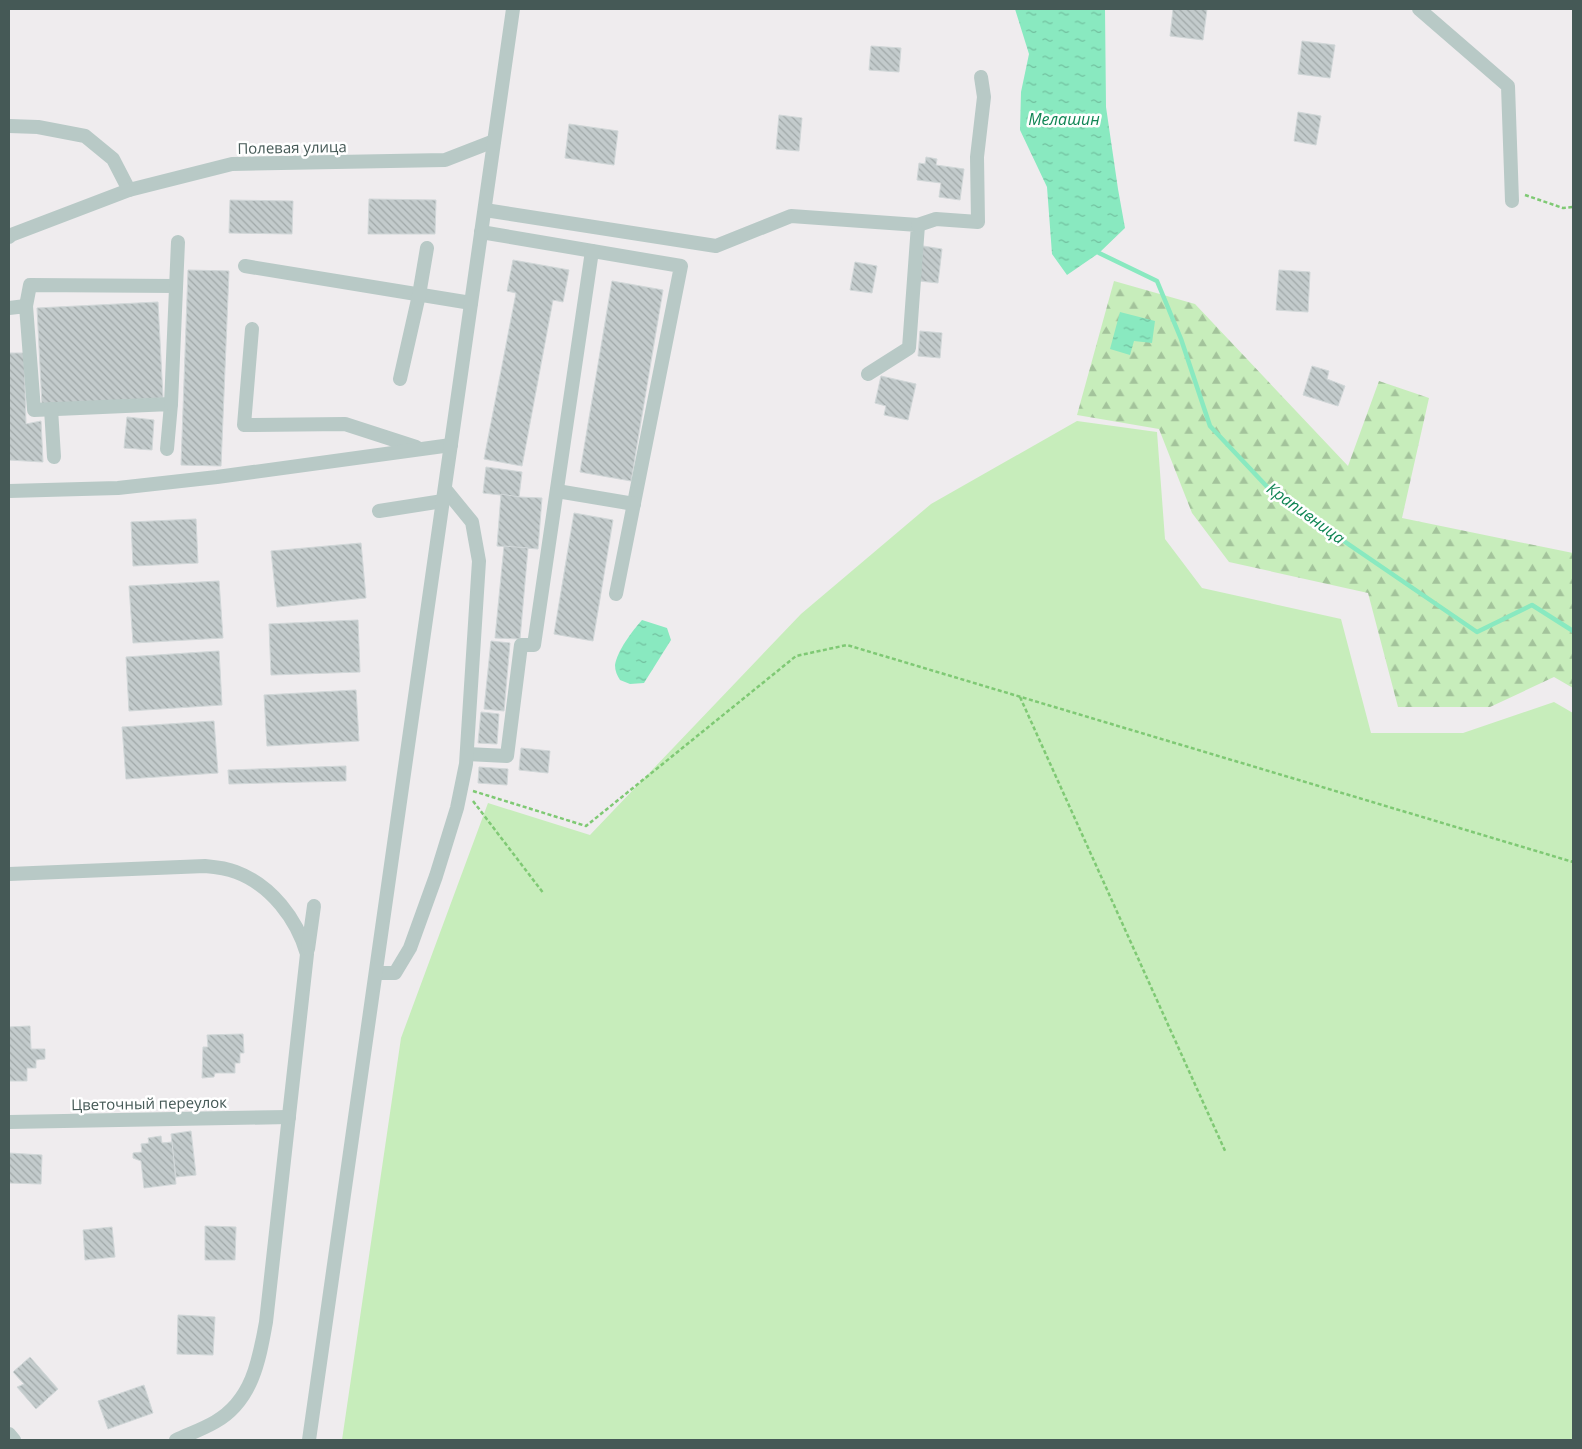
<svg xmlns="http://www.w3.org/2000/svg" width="1582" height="1449" font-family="'Open Sans',sans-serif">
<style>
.grass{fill:#c7edbb}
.forest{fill:url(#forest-firs)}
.water{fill:url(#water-ripples)}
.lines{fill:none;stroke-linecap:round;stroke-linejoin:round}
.stream{stroke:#89e9c0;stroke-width:4.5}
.building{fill:url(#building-back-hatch);stroke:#d1d7d8}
.path{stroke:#7fc974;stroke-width:2.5;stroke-dasharray:4 2.5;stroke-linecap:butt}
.minor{stroke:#b8c9c6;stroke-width:14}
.labels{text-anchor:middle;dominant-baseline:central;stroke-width:5;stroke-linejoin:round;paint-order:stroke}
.street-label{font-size:15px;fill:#455956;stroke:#fff}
.water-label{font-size:16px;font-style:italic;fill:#108554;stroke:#fff}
</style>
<defs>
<pattern id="forest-firs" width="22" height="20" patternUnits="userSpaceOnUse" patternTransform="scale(1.25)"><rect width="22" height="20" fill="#c7edbb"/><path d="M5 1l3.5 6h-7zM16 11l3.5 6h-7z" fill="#a3c39b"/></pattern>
<pattern id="water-ripples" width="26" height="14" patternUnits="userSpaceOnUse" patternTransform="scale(1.25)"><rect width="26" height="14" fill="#89e9c0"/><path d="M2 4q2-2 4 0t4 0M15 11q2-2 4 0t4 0" fill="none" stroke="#72c09f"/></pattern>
<pattern id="building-back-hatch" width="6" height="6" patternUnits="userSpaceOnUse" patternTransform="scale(1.25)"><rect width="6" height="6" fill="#c3cbcc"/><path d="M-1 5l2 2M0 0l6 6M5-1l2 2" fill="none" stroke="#a0a8a8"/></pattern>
</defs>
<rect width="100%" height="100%" fill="#efecee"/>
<path class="grass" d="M1077,421L1157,432L1165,539L1202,588L1341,619L1371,733H1463L1554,702L1573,713V1440H342L401,1038L488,803L590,835L801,614L931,504Z"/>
<path class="forest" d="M1114,281L1195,304L1348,466L1379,381L1429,398L1402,518L1573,553V688L1554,677L1490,707H1398L1368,593L1229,562L1192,513L1159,429L1077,415Z"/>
<g class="water">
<path d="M1015,9H1105L1106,107L1118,189L1125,228L1099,253L1067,275L1052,254L1047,187L1020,130L1021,92L1029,54Z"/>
<path d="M1120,312L1155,321L1152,343L1134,341L1130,355L1110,349Z"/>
<path d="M642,620L667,628L671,640L644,683L630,684L620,680C617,675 615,671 615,665C617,651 633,630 642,620Z"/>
</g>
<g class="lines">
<path class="stream" d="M1099,253L1157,281L1181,339L1210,426L1272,492L1477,632L1532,605L1573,631"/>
</g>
<g class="building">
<path d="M1173,9H1207L1203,40L1170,36Z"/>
<path d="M1302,41L1335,45L1330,78L1298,74Z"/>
<path d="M871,46L901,48L899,72L869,70Z"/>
<path d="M1298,112L1321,116L1316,145L1294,141Z"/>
<path d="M779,115L802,118L799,151L776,149Z"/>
<path d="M569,124L618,131L614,165L565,158Z"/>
<path d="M926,157L937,159L936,165L964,169L960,200L939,197L941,183L917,180L919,163L925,164Z"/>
<path d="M369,199L436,200L435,234H368Z"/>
<path d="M230,200L293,201L292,234L229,233Z"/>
<path d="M923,246L942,249L938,283L919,281Z"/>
<path d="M513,260L569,270L563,302L553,300L522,466L484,459L516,293L507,291Z"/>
<path d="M855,262L877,266L872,293L850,290Z"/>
<path d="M188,270L229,271L221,466L181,465Z"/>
<path d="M1279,270L1310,272L1308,312L1276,310Z"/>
<path d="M612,281L663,290L631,481L580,472Z"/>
<path d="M158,302L163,398L42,405L37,308Z"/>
<path d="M920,331L942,333L940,358L918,356Z"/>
<path d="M9,353H24L26,424L41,421L43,462L9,460Z"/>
<path d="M1312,366L1329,371L1327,379L1345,386L1338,406L1303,395Z"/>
<path d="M881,376L916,384L908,420L884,415L886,406L875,403Z"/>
<path d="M127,417L154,420L152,450L124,448Z"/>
<path d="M486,467L522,472L519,497L483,493Z"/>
<path d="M501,494L519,497L542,498L538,549L497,546Z"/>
<path d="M574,513L613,520L593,641L554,634Z"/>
<path d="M196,519L198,563L133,566L131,522Z"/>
<path d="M361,543L366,598L277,607L271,551Z"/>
<path d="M504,546L528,548L520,639L495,638Z"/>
<path d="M219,581L223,638L133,643L129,586Z"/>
<path d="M358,620L360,672L271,675L269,624Z"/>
<path d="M491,641L510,643L504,711L484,709Z"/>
<path d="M219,651L222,705L129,711L126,657Z"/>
<path d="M356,690L359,741L267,746L264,695Z"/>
<path d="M481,712L499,714L497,744L478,743Z"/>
<path d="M214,721L218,773L126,779L122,727Z"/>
<path d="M521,748L550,751L548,773L519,770Z"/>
<path d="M346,766V781L229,784L228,770Z"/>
<path d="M479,767L508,769L507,785L478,783Z"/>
<path d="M30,1026L31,1049H45V1059L36,1060V1068H27V1081H9V1027Z"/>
<path d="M243,1034L244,1053H240V1063H235V1073H215L214,1077L202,1078L203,1047H208L207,1035Z"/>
<path d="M191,1131L196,1175L176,1177L171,1134Z"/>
<path d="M161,1136L162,1143L172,1142L176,1184L144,1188L141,1161L133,1158V1153L142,1152L141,1144L149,1143L148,1138Z"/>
<path d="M9,1153L42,1155L41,1184L9,1183Z"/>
<path d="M205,1226L236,1227L235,1260H205Z"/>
<path d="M112,1227L115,1257L85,1260L83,1230Z"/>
<path d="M178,1315L215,1317L213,1355L177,1354Z"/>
<path d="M30,1357L58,1389L36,1409L17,1387L24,1384L13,1372Z"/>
<path d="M144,1385L153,1413L108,1429L98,1401Z"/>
</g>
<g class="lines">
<g class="path">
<path d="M1525,195L1563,208L1573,207"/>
<path d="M1020,697L1226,1153"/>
<path d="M473,791L586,826L796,656L847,645L1573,862"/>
<path d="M473,801L544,894"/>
</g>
<g class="minor">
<path d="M1419,9L1508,86L1512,201"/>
<path d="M9,126L38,127L85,136L113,159L129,190"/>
<path d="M485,210L716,246L791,216L918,225L909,348L868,374"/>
<path d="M918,225L936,219L978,222L977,157L984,97L981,77"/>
<path d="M481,232L681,266L616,594"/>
<path d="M9,237L11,235L129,190L232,164L445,160L494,141"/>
<path d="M245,266L471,303"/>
<path d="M26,306L30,285L176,286"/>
<path d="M9,308L26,306L34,410L171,404L167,449"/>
<path d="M252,329L244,425L345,424L416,447"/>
<path d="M400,379L419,295L427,248"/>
<path d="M171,404L178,242"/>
<path d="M51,409L54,457"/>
<path d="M9,491L118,488L217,477L451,445"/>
<path d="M557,491L634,504"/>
<path d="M379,511L443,501"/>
<path d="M467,754L507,756L521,645H534L592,251"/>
<path d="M9,874L205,866C216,867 226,868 236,872C271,885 297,919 307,954L266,1322C259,1361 252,1401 215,1422C203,1429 189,1434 176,1440"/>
<path d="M308,949L314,906"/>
<path d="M376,973H395L410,948L436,876L457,808L466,764L479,561L472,522L445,489"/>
<path d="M9,1122L289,1117"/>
<path d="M9,1434L14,1440"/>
<path d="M309,1440L513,9"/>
</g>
</g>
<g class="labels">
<g class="street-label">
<text transform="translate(292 147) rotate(-1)">Полевая улица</text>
<text transform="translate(149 1103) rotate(-1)">Цветочный переулок</text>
</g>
<g class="water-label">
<text x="1064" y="119">Мелашин</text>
<text transform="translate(1306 513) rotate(36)">Крапивница</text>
</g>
</g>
<rect width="1582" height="1449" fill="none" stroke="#455956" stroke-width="20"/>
</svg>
